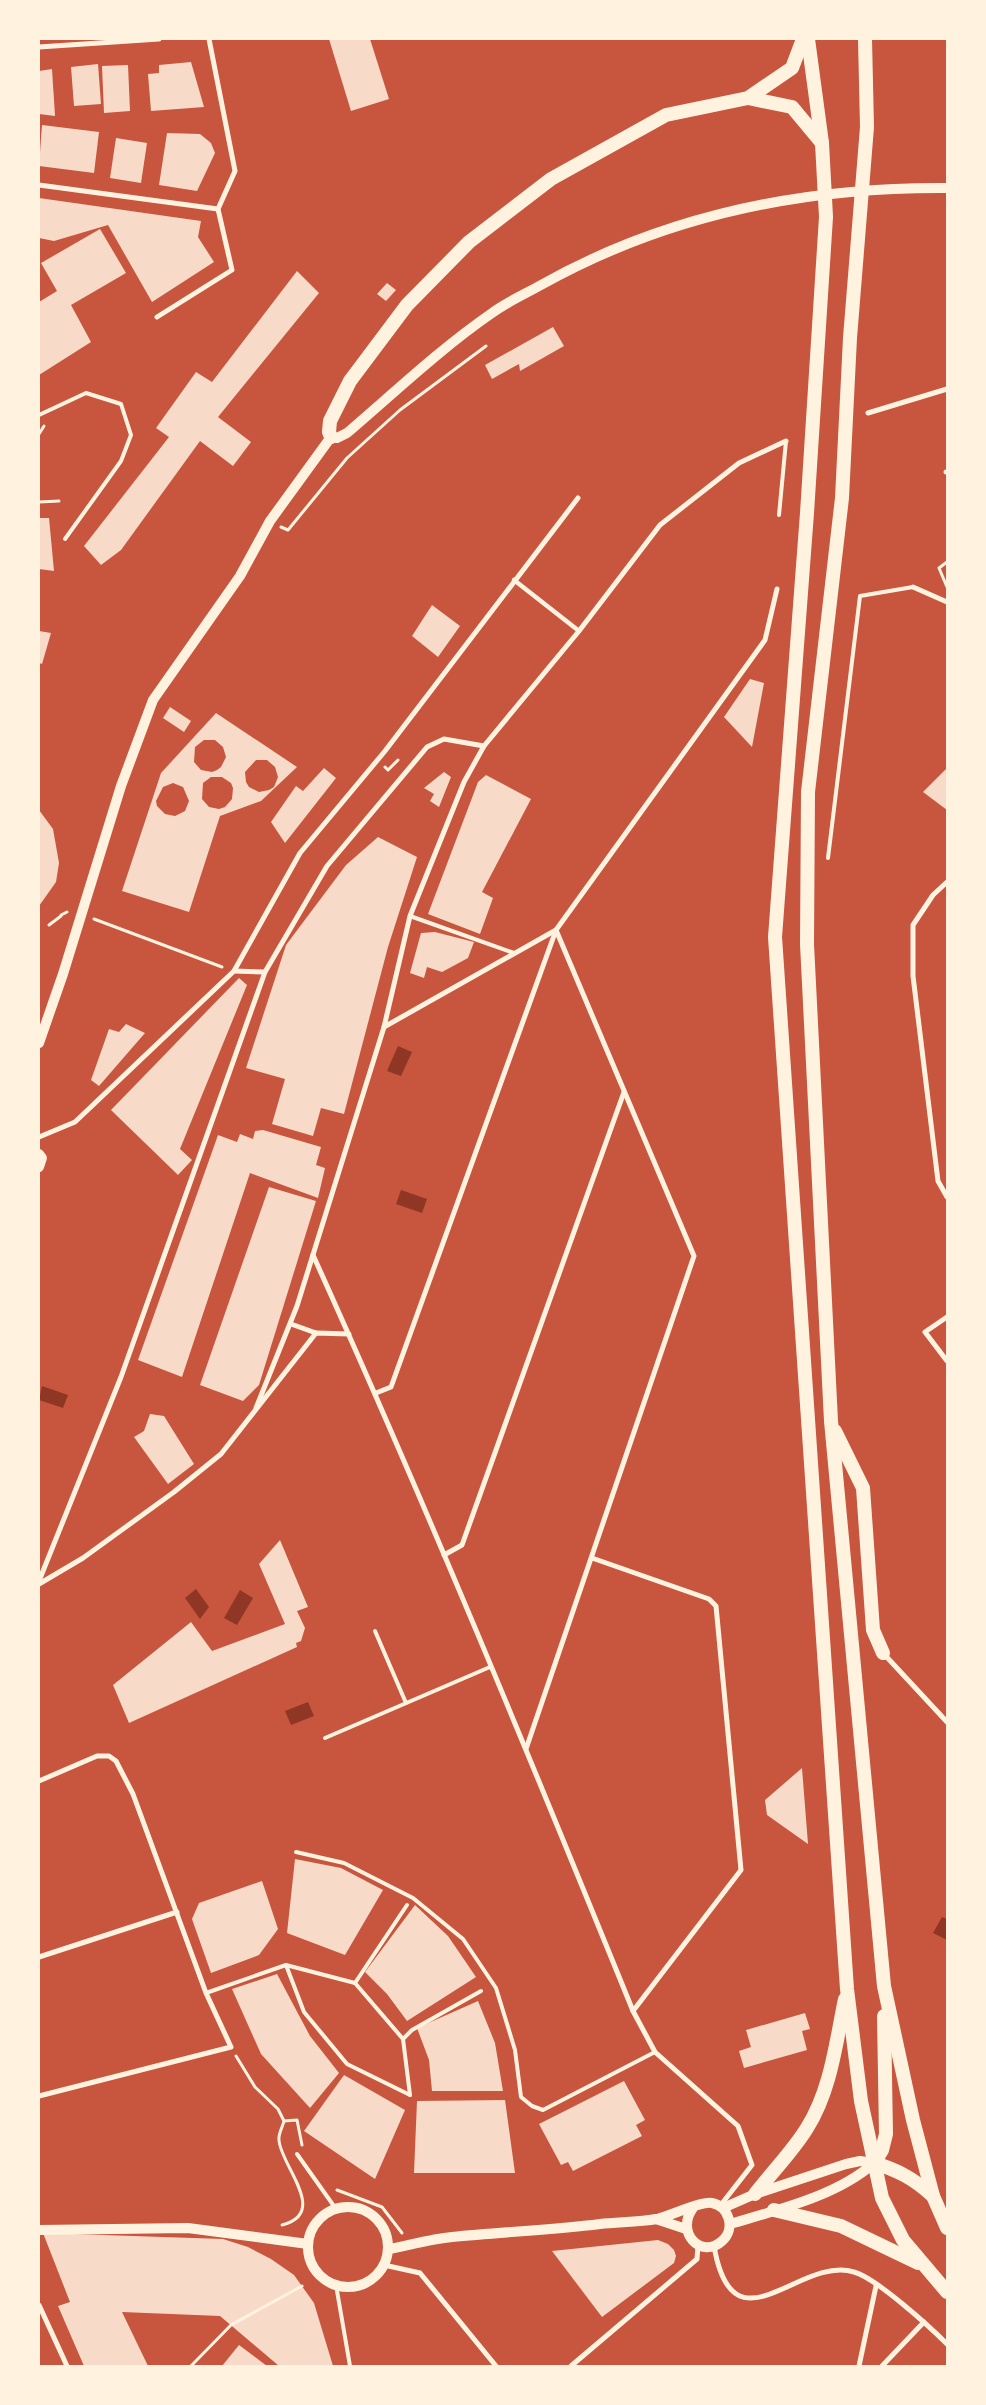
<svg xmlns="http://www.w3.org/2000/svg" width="986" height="2405" font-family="'Golos Text',sans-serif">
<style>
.water{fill:#8f3625}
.building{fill:#f7dbc8;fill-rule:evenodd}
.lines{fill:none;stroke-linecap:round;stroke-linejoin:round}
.path{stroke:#fff3e0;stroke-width:3}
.service{stroke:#fff3e0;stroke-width:4}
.pedestrian{stroke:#fff3e0;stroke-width:4.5}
.minor{stroke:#fff3e0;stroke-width:5}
.secondary{stroke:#fff3e0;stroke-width:10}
.trunk{stroke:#fff3e0;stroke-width:14}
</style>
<rect width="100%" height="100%" fill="#c8553d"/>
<g class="water">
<path d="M398,1046L412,1052L401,1076L387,1071Z"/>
<path d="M401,1190L427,1199L422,1213L396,1204Z"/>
<path d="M42,1386L68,1395L63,1408L39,1400Z"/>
<path d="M196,1589L209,1607L200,1619L185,1598Z"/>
<path d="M240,1590L253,1598L237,1625L224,1618Z"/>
<path d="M308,1702L314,1716L291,1725L285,1711Z"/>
<path d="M942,1917L947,1919V1940L933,1933Z"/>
</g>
<g class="building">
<path d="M329,39H370L389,99L351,111Z"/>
<path d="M191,62L204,107L151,111L148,74L159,73V65Z"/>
<path d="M98,64L101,104L74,106L71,67Z"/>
<path d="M128,65L130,111L104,113L102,66Z"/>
<path d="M52,69L55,116L39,114V71Z"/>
<path d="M42,125L99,132L94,173L39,166Z"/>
<path d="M167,133L200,134L211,143L215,153L197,191L159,185Z"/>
<path d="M116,138L147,143L141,183L110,178Z"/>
<path d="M39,198L201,221L198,237L214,262L152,302L108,225L54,241L39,238Z"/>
<path d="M100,229L126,273L71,305L91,342L39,375V302L57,291L41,263Z"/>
<path d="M297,271L319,293L218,417L251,442L233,466L200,441L121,550L101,565L84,546L169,437L156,428L196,372L212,382Z"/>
<path d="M387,283L396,290L386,301L377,294Z"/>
<path d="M553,327L564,346L520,371L519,364L492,379L485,365Z"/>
<path d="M39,518H49L54,571L39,569Z"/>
<path d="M432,605L460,626L438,657L412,636Z"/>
<path d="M39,631L51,633L42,664L39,663Z"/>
<path d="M750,679L764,683L752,747L724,717Z"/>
<path d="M170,707L191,721L184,732L163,718Z"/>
<path d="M216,713L297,767L261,801L220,816L189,912L122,891L161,773ZM204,740H215L223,747L226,757L221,767L217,770L212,772L201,770L194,762L195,747ZM256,760H267L275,767L278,777L274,787L269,790L259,792L249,787L246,782L245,772ZM211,777H222L231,783L233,788L232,799L225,807L219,809L209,807L202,799L203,783ZM173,783L183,787L189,801L185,811L175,816L165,814L157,806L156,801L163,787Z"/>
<path d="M324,768L336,778L285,843L271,822L296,786L303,791Z"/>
<path d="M947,768V810L923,792Z"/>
<path d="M444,772L451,777L439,807L430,801L434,794L424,788Z"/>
<path d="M486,775L531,799L482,892L493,898L480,934L428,914L478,782Z"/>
<path d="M39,810L53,829L59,863L56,882L39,906Z"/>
<path d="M378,837L417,857L388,947L344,1114L321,1108L313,1136L272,1124L285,1079L246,1068L286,945L346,865Z"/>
<path d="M435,932L474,942L468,958L442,972L427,967L424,978L410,973L421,933Z"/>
<path d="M239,978L247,985L180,1149L192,1160L178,1175L111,1110Z"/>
<path d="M126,1024L145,1033L99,1086L91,1080L109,1029L119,1032Z"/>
<path d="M263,1130L321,1147L316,1165L325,1168L318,1198L250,1173L182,1377L138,1360L218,1135L237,1142L240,1134L253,1139L255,1131Z"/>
<path d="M269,1187L316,1201L259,1385L243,1401L200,1385Z"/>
<path d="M150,1414L164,1416L194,1464L168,1484L134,1437L144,1431Z"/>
<path d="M280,1540L308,1607L297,1611L305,1628L301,1641L296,1643L297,1647L129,1723L113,1685L191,1622L212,1651L285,1624L259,1564Z"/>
<path d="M802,1768L808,1844L767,1815L765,1800Z"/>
<path d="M295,1859L341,1868L383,1890L345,1955L287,1933Z"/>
<path d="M262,1881L278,1929L259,1955L211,1973L192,1919L199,1903Z"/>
<path d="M415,1905L448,1936L476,1977L407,2021L387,1994L365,1972Z"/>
<path d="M277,1974L310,2036L339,2073L310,2108L261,2054L232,1989Z"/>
<path d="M478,2001L495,2043L503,2091H432L429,2060L417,2028Z"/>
<path d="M805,2013L810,2029L802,2031L807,2050L744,2068L739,2051L751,2047L746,2030Z"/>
<path d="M344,2075L405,2110L375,2179L304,2131Z"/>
<path d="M624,2081L645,2120L636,2125L642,2136L573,2171L568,2162L561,2165L539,2124Z"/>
<path d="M505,2100L515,2173H414L417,2101Z"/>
<path d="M43,2233L223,2239L248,2247L271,2259L294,2275L314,2303L333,2366H279L220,2316L122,2312L148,2366H84L58,2306L70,2302Z"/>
<path d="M658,2240L668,2244L674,2250L676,2256L674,2263L602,2317L552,2251Z"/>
<path d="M239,2345L267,2366H222Z"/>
</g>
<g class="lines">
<g class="path">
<path d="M39,434L44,426"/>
<path d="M39,502L59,501"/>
<path d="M281,527L288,530L347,458L400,410L486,346"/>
<path d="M947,562L939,568L947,587"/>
<path d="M385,767L388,770L398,760"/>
<path d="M61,915L67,912"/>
<path d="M94,919L222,967"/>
<path d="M49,925L61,916"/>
<path d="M236,2056L255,2087L278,2109L284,2121"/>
<path d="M337,2190L382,2207L402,2233"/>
<path d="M282,2225C330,2213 280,2165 279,2140C278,2134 283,2126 284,2121L297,2120L302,2145"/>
<path d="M191,2366L231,2325L302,2286"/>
</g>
<g class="service">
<path d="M39,415L86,393L121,404L131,435L121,461L65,539"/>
<path d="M779,515L786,441"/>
<path d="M828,858L860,596L913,587"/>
<path d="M410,916L514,953"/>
<path d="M375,1631L406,1703"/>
<path d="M325,1738L490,1667"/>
<path d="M296,1852L344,1863L413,1898L463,1939L496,1988L515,2050L521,2097L532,2106L543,2110L655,2052"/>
<path d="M286,1965L355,1983L403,2039L410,2095"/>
<path d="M355,1983L407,1905"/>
<path d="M206,1993L286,1965L304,2012L347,2064L410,2095"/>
<path d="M403,2039L412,2030L481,1991"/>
<path d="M297,2154L336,2209"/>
<path d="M336,2285L350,2366"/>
</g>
<path class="pedestrian" d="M514,580L579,631"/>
<g class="minor">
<path d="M39,47L159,39"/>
<path d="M39,185L218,209"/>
<path d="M157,317L232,270L218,209L235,171L209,39"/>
<path d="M868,413L947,389"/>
<path d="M946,472H947"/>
<path d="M913,587L947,602"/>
<path d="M947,882L933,895L913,925V976L938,1181L947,1197"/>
<path d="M234,971L265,972"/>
<path d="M384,1027L556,930L694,1256L526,1749"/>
<path d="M39,1137L75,1122L234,971L300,853L385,751L578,498"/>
<path d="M313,1255C426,1505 530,1758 633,2011L655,2052L738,2126L752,2165L720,2206"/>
<path d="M947,1317L925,1332L947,1361"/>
<path d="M291,1324L316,1333"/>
<path d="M376,1393L391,1387L556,930L765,640L777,589"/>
<path d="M256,1408L297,1306L384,1027L410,916L464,782L484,746L579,631L660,525L739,463L786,441"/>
<path d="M444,1555L462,1545L624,1092"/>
<path d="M592,1558L709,1599L716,1606L741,1870L633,2011"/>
<path d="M39,1581L121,1377L265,972L327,866L427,747L444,739L484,746"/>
<path d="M39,1584L83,1558L174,1492L221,1454L316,1333L349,1334"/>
<path d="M883,1653L947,1722"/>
<path d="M39,1781L97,1756H109L116,1761L133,1794L206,1993L231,2047L39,2096"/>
<path d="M39,1957L177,1912"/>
<path d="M714,2246C733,2356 799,2255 854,2272C876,2278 929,2326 947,2344"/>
<path d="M384,2265L420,2273L496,2366"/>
<path d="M39,2305L67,2366"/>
<path d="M571,2366L697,2259L698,2245"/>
<path d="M859,2366L876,2286"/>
<path d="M882,2366L924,2322"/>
</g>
<g class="secondary">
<path d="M39,1043L63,974L121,786L153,700L240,576L270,521L331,437L337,438L347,433C395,392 440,349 492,313C507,302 525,294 541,285C666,215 805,187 947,188"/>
<path d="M39,1154L42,1158L39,1167"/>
<circle cx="348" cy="2247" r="40"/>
<path d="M723,2208L755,2194L846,2164L860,2161L874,2163"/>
<path d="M656,2219L686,2229"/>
<path d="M730,2224C777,2210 837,2196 874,2163"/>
<path d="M39,2230L188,2228L308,2244"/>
<path d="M389,2249C410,2245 431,2239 452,2237C502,2232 551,2230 600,2224C619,2222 639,2222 657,2219C670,2216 701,2201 712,2203C729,2206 736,2229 722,2241C701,2260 675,2232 693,2208"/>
</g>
<g class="trunk">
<path d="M808,39L822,143L826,217L807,513L775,937L847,1989L861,2101L882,2198L903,2240L947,2292"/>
<path d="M865,39L867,127L850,338L842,498L808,792L807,944L831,1421L884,1986L913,2120L933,2196L947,2228"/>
<path d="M748,98L792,107L822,143"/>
<path d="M331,437L329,432L330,421L350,381L407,305L469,242L551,179L666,115L748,98L792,68L803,39"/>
<path d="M835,1431L863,1488L873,1630L883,1653"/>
<path d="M874,2163L882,2150L886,2134L884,2016"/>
<path d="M874,2163C898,2170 914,2179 933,2196"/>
<path d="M755,2194C772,2172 793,2151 807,2128C831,2090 836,2042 845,1999"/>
<path d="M774,2210L841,2226L918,2263"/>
</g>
</g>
<rect width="986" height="2405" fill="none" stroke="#fff3e0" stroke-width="80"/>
</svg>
